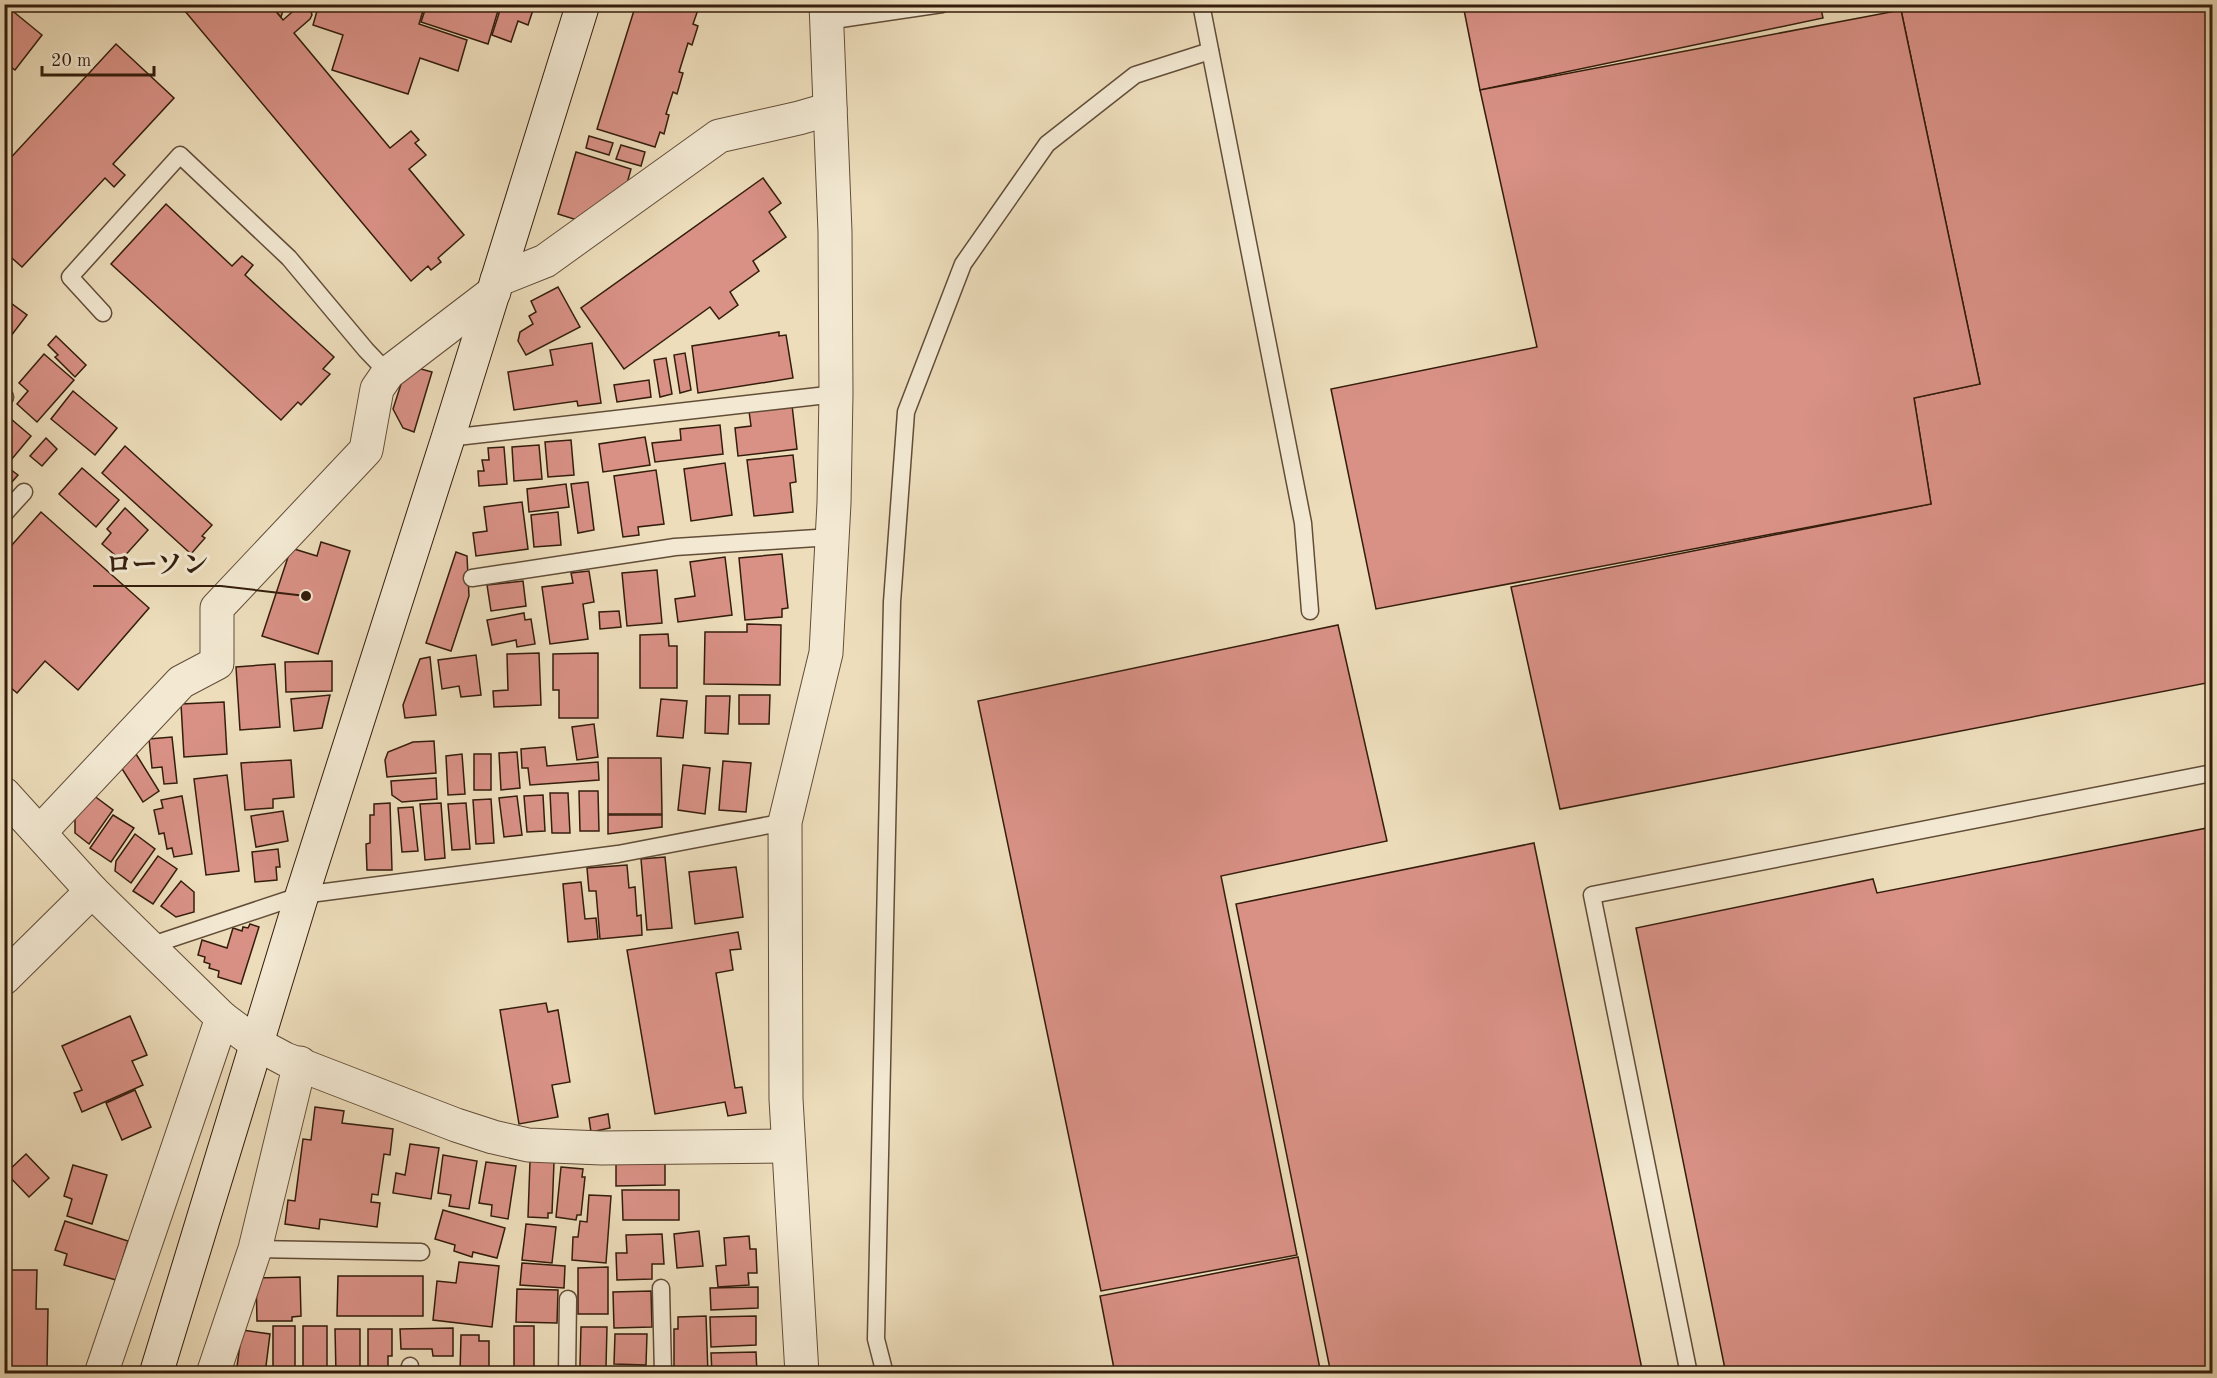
<svg xmlns="http://www.w3.org/2000/svg" width="2217" height="1378" font-family="'Old Standard TT','Noto Serif JP',serif">
<style>
.building{fill:#d99186;stroke:#341d0c;stroke-width:1.5}
.lines{fill:none;stroke-linecap:round;stroke-linejoin:round}
.lane-casing{stroke:#624d38;stroke-width:19}
.street-casing{stroke:#624d38;stroke-width:35}
.secondary-casing{stroke:#341d0c;stroke-width:35}
.lane{stroke:#f3e9d3;stroke-width:16}
.street{stroke:#f3e9d3;stroke-width:33}
.secondary{stroke:#f3e9d3;stroke-width:33}
.leader{fill:none;stroke:#341d0c;stroke-width:2}
.callout-dot{fill:#341d0c;stroke:#f3e9d3;stroke-width:2}
.callout-label{font-size:26px;text-anchor:middle;font-weight:bold;fill:#341d0c;stroke:#f3e9d3;stroke-width:6;stroke-linejoin:round;paint-order:stroke}
</style>
<rect width="100%" height="100%" fill="#edddbb"/>
<filter id="stains"><feTurbulence type="fractalNoise" baseFrequency=".00333" numOctaves="4"/><feColorMatrix values="0 0 0 0 .2 0 0 0 0 .09 0 0 0 0 .02 0 0 0 .5 -.17"/></filter>
<radialGradient id="worn" r=".72"><stop offset=".6" stop-color="#630" stop-opacity="0"/><stop offset="1" stop-color="#630" stop-opacity=".3"/></radialGradient>
<g class="building">
<path d="M4,4L42,35L15,70L4,62Z"/>
<path d="M179,4H270L283,20L299,6L310,7L312,15L310,19L294,33L390,148L411,131L419,140L415,143L426,155L409,169L464,235L438,258L441,262L431,270L428,266L411,281Z"/>
<path d="M274,4H285L281,17L273,8Z"/>
<path d="M319,4H425L419,24L467,40L458,71L420,58L408,94L332,70L343,35L313,25Z"/>
<path d="M427,4H500L488,44L421,22Z"/>
<path d="M502,4H535L528,25L518,21L511,42L492,35Z"/>
<path d="M636,4H700L693,24L698,26L692,45L688,43L679,72L683,73L677,94L673,92L666,114L669,115L664,134L660,132L655,147L597,129Z"/>
<path d="M1467,4H1820L1823,18L1480,90L1463,5Z"/>
<path d="M1927,4H2212V682L1560,809L1511,587L1931,504L1914,398L1980,384L1901,10Z"/>
<path d="M1901,10L1980,384L1914,398L1931,504L1376,609L1331,389L1537,347L1480,90Z"/>
<path d="M116,44L174,98L113,164L125,175L114,187L105,178L22,267L4,251V165Z"/>
<path d="M589,136L613,143L609,155L586,148Z"/>
<path d="M621,145L645,152L641,166L616,159Z"/>
<path d="M576,152L631,169L626,187L577,220L558,214Z"/>
<path d="M763,178L781,203L769,212L786,237L753,261L759,271L730,292L738,305L719,319L710,307L624,369L581,308Z"/>
<path d="M166,204L232,266L242,256L253,265L245,275L334,357L323,369L330,374L301,405L298,402L281,420L111,264Z"/>
<path d="M558,287L580,327L526,355L518,341L520,332L533,324L529,316L536,312L531,301Z"/>
<path d="M4,298L27,315L4,345Z"/>
<path d="M779,332V336L786,335L793,378L698,393L692,346Z"/>
<path d="M56,336L86,365L75,377L55,357L58,355L48,345Z"/>
<path d="M592,343L601,403L578,406L577,401L514,410L508,372L553,365L550,350Z"/>
<path d="M685,353L691,390L680,393L674,355Z"/>
<path d="M44,354L74,380L37,422L17,404L28,391L19,383Z"/>
<path d="M666,358L672,394L660,397L654,360Z"/>
<path d="M421,369L432,372L414,432L403,428L393,409L403,378Z"/>
<path d="M649,380L651,397L617,402L614,385Z"/>
<path d="M73,391L117,428L95,455L51,419Z"/>
<path d="M792,405L797,449L738,456L735,428L751,426L749,411Z"/>
<path d="M4,413L31,436L6,466L18,475L4,491Z"/>
<path d="M720,425L723,454L655,462L652,443L681,440L680,429Z"/>
<path d="M645,437L650,465L603,472L599,444Z"/>
<path d="M46,438L57,449L42,466L30,456Z"/>
<path d="M571,440L574,475L548,477L545,442Z"/>
<path d="M539,445L542,479L514,481L512,447Z"/>
<path d="M125,446L212,525L202,536L205,538L191,554L102,473Z"/>
<path d="M504,447L507,484L479,486L478,471H484L482,460H489L488,448Z"/>
<path d="M793,455L796,482L790,483L793,512L754,516L747,460Z"/>
<path d="M725,463L732,515L691,521L684,469Z"/>
<path d="M82,468L119,500L96,527L59,494Z"/>
<path d="M656,470L664,524L638,527L639,535L623,537L614,476Z"/>
<path d="M588,482L594,530L578,533L571,484Z"/>
<path d="M566,484L569,507L529,512L527,489Z"/>
<path d="M522,502L528,549L476,556L473,533L487,531L484,507Z"/>
<path d="M125,508L148,530L121,560L102,544L111,533L107,529Z"/>
<path d="M41,512L149,608L78,690L45,661L17,693L4,682V554Z"/>
<path d="M558,512L561,545L534,547L531,515Z"/>
<path d="M321,542L350,551L318,654L262,636L291,548L317,556Z"/>
<path d="M456,552L467,556L469,596L451,651L426,643Z"/>
<path d="M782,554L788,608L782,609V617L745,620L739,558Z"/>
<path d="M725,557L732,615L678,622L675,599L695,596L690,562Z"/>
<path d="M657,570L662,623L627,626L622,573Z"/>
<path d="M589,571L594,602L583,604L588,639L550,644L542,587L573,583L571,573Z"/>
<path d="M523,581L526,606L491,611L487,585Z"/>
<path d="M619,611L621,627L600,629L599,612Z"/>
<path d="M524,613L525,620L531,619L535,644L517,647L516,640L492,645L487,620Z"/>
<path d="M747,624L781,625L780,685L704,684L705,632H747Z"/>
<path d="M1338,625L1387,841L1221,876L1297,1255L1101,1291L978,701Z"/>
<path d="M668,634L669,646H677V688H640V635Z"/>
<path d="M539,653L541,705L494,707L493,691L508,690L507,654Z"/>
<path d="M598,653V718H559V690H553V654Z"/>
<path d="M476,655L481,695L461,697L459,686L442,689L438,660Z"/>
<path d="M430,657L436,715L405,718L403,705L420,659Z"/>
<path d="M332,661V691L286,692L285,662Z"/>
<path d="M275,664L280,727L240,730L236,667Z"/>
<path d="M330,695L322,728L294,731L291,699Z"/>
<path d="M739,695H770L769,724H739Z"/>
<path d="M706,696H730L728,734L705,733Z"/>
<path d="M661,699L687,701L683,738L657,736Z"/>
<path d="M224,702L227,754L184,757L181,704Z"/>
<path d="M594,724L598,757L577,760L572,727Z"/>
<path d="M172,737L177,783L164,784L162,767L152,768L149,739Z"/>
<path d="M434,741L436,773L387,777L385,760L388,752L413,742Z"/>
<path d="M545,747L547,766L598,762L599,780L530,785L528,768H522L521,749Z"/>
<path d="M517,752L520,788L501,790L499,753Z"/>
<path d="M136,754L159,791L143,802L119,764Z"/>
<path d="M462,754L465,794L448,795L446,756Z"/>
<rect x="474" y="754" width="17" height="36"/>
<path d="M608,758H661L662,814H608Z"/>
<path d="M291,760L294,797L273,799V808L245,810L241,763Z"/>
<path d="M723,761L751,763L746,812L719,810Z"/>
<path d="M683,765L710,768L705,814L678,810Z"/>
<path d="M227,775L239,871L206,875L194,779Z"/>
<path d="M436,778L437,799L402,802L392,795L391,781Z"/>
<path d="M579,791H598L599,831H580Z"/>
<path d="M550,793H568L570,833H552Z"/>
<path d="M93,795L113,810L89,844L75,833V819Z"/>
<path d="M543,795L545,831L527,832L524,796Z"/>
<path d="M182,796L192,854L174,857L172,848L167,849L164,833L159,834L154,810L163,808L161,800Z"/>
<path d="M517,796L522,835L504,837L499,798Z"/>
<path d="M491,799L494,843L476,844L473,800Z"/>
<path d="M390,803L392,870H367L366,844L370,843V815H374V804Z"/>
<path d="M441,803L445,858L425,860L420,804Z"/>
<path d="M466,803L470,849L452,850L448,804Z"/>
<path d="M413,807L418,851L402,852L398,808Z"/>
<path d="M283,811L288,841L256,847L251,816Z"/>
<path d="M113,815L134,828L111,862L90,848Z"/>
<path d="M608,815H662V827L608,834Z"/>
<path d="M2212,827V1374H1726L1636,928L1873,879L1877,893Z"/>
<path d="M135,834L155,849L131,883L115,871L116,861Z"/>
<path d="M1534,843L1643,1374H1331L1236,904Z"/>
<path d="M278,849L280,867H276L277,880L255,882L252,852Z"/>
<path d="M158,856L177,869L153,904L133,891Z"/>
<path d="M665,857L672,928L647,930L641,859Z"/>
<path d="M627,865L629,888L635,887L637,916L641,915L642,935L600,939L596,891H589L587,868Z"/>
<path d="M736,867L743,917L695,924L689,872Z"/>
<path d="M181,881L194,892V912L176,917L161,906Z"/>
<path d="M581,882L585,919L596,918L598,939L568,942L563,884Z"/>
<path d="M250,924L259,927L241,984L218,977L219,971L209,968L210,964L204,962L205,957L198,955L202,940L227,948L233,928L242,931L243,927L248,928Z"/>
<path d="M738,932L741,949L730,950L733,970L716,973L735,1088L742,1087L746,1113L728,1116L725,1102L655,1114L627,950Z"/>
<path d="M546,1003L548,1012L558,1010L570,1082L552,1085L558,1117L519,1124L500,1010Z"/>
<path d="M130,1016L147,1055L132,1061L143,1085L82,1112L74,1093L82,1090L62,1046Z"/>
<path d="M135,1090L151,1127L122,1140L106,1103Z"/>
<path d="M315,1107L344,1111L342,1123L393,1129L390,1155L384,1154L378,1195L372,1194L371,1202L380,1203L377,1227L320,1219L319,1229L285,1224L288,1200L295,1201L303,1139L311,1140Z"/>
<path d="M608,1114L610,1128L591,1132L589,1118Z"/>
<path d="M410,1144L439,1148L431,1199L393,1193L396,1173L405,1175Z"/>
<path d="M26,1154L49,1178L29,1197L6,1173Z"/>
<path d="M443,1155L477,1161L469,1209L449,1206L451,1195L438,1193Z"/>
<path d="M530,1161L554,1162L552,1213H548V1218L528,1217Z"/>
<path d="M486,1162L516,1166L508,1219L491,1216L492,1205L479,1203Z"/>
<path d="M665,1163V1185L616,1186V1164Z"/>
<path d="M73,1165L107,1175L92,1224L67,1216L72,1199L64,1196Z"/>
<path d="M561,1167L583,1169L582,1177H585L581,1215H577L576,1220L556,1217Z"/>
<path d="M622,1190H679V1220H623Z"/>
<path d="M589,1195L611,1196L606,1263L572,1260L573,1237H578L580,1221L587,1222Z"/>
<path d="M443,1210L505,1228L497,1258L473,1252L472,1257L454,1251L455,1245L435,1239Z"/>
<path d="M65,1221L128,1241L116,1280L64,1265L67,1254L55,1250Z"/>
<path d="M526,1224L556,1227L552,1263L522,1260Z"/>
<path d="M699,1231L703,1266L677,1268L674,1234Z"/>
<path d="M662,1234L664,1264H652V1279L617,1280L616,1253H627L626,1235Z"/>
<path d="M749,1236L750,1249H756L757,1273H748L749,1285L718,1287L716,1266L726,1265L724,1238Z"/>
<path d="M1298,1257L1321,1374H1115L1100,1296Z"/>
<path d="M459,1262L499,1266L492,1327L433,1320L437,1281L456,1283Z"/>
<path d="M522,1263L565,1266L564,1288L520,1285Z"/>
<path d="M608,1267V1314H578V1268Z"/>
<path d="M4,1270H37L36,1309H48L47,1368L6,1367L4,1371Z"/>
<path d="M338,1276H423V1316H337Z"/>
<path d="M300,1277L301,1316L292,1317V1321H257L256,1278Z"/>
<path d="M758,1287V1308L711,1310L710,1288Z"/>
<path d="M517,1289L558,1290L557,1323L516,1322Z"/>
<path d="M651,1291L652,1327L614,1328L613,1292Z"/>
<path d="M706,1316L708,1374H674V1329H678V1317Z"/>
<path d="M756,1316V1345L711,1347L710,1317Z"/>
<path d="M273,1326H295V1373L273,1374Z"/>
<rect x="303" y="1326" width="24" height="44"/>
<rect x="514" y="1326" width="20" height="48"/>
<path d="M581,1327H607L606,1367L580,1366Z"/>
<path d="M453,1328V1356H433L432,1349H401L400,1329Z"/>
<path d="M335,1329H360V1370H357V1374H336Z"/>
<path d="M368,1329H392V1356H388V1368H382V1374H368Z"/>
<path d="M242,1330L270,1334L265,1374H236Z"/>
<path d="M615,1334H647L646,1365L614,1364Z"/>
<path d="M461,1335H479V1341H489V1373H460Z"/>
<path d="M756,1352L757,1374H712L711,1353Z"/>
</g>
<g class="lines">
<g class="lane-casing">
<g id="lane">
<path d="M1201,4L1303,523L1310,611"/>
<path d="M827,21L942,4"/>
<path d="M103,313L70,277L180,155L289,258L366,350L388,373"/>
<path d="M4,396L5,397"/>
<path d="M448,438L836,394"/>
<path d="M4,514L24,492"/>
<path d="M472,578L675,547L832,537"/>
<path d="M149,946L302,895L618,854L785,822"/>
<path d="M255,1249L421,1252"/>
<path d="M661,1288L663,1374"/>
<path d="M409,1374L410,1366"/>
<path d="M567,1374L568,1299"/>
<path d="M885,1374L876,1339L892,602L906,412L963,264L1047,144L1135,75L1210,51"/>
<path d="M1689,1374L1592,895L2212,773"/>
</g>
</g>
<g class="street-casing">
<g id="street">
<path d="M497,280L545,261L719,136L799,118L830,109"/>
<path d="M4,794L92,891L222,1018L257,1044L285,1059L456,1125L493,1137L528,1145L602,1148L787,1146"/>
<path d="M40,832L181,682L217,663V608L366,450L377,389L388,373L494,292"/>
<path d="M4,978L92,891"/>
<path d="M101,1374L222,1018"/>
<path d="M213,1374L255,1249L300,1063"/>
<path d="M802,1374L786,1099L785,822L826,653L834,503L836,394L835,232L826,4"/>
</g>
</g>
<g class="secondary-casing">
<path id="secondary" d="M156,1374L302,895L448,438L583,4"/>
</g>
<use href="#lane" class="lane"/>
<use href="#street" class="street"/>
<use href="#secondary" class="secondary"/>
</g>
<path class="leader" d="M306 596L221 586H93"/>
<circle class="callout-dot" cx="306" cy="596" r="6"/>
<g class="callout-label">
<text x="157" y="573">ローソン</text>
</g>
<rect width="2217" height="1378" fill="none" stroke="#edddbb" stroke-width="24"/>
<rect x="6" y="6" width="2205" height="1366" fill="none" stroke="#341d0c" stroke-width="3"/>
<rect x="12" y="12" width="2193" height="1354" fill="none" stroke="#341d0c" stroke-width="1.5"/>
<path d="M42 66v9h112v-9" fill="none" stroke="#341d0c" stroke-width="3"/>
<text x="51" y="66" font-size="18" fill="#341d0c" stroke="#f3e9d3" stroke-width="4.5" paint-order="stroke">20 m</text>
<rect width="100%" height="100%" filter="url(#stains)"/>
<rect width="100%" height="100%" fill="url(#worn)"/>
</svg>
